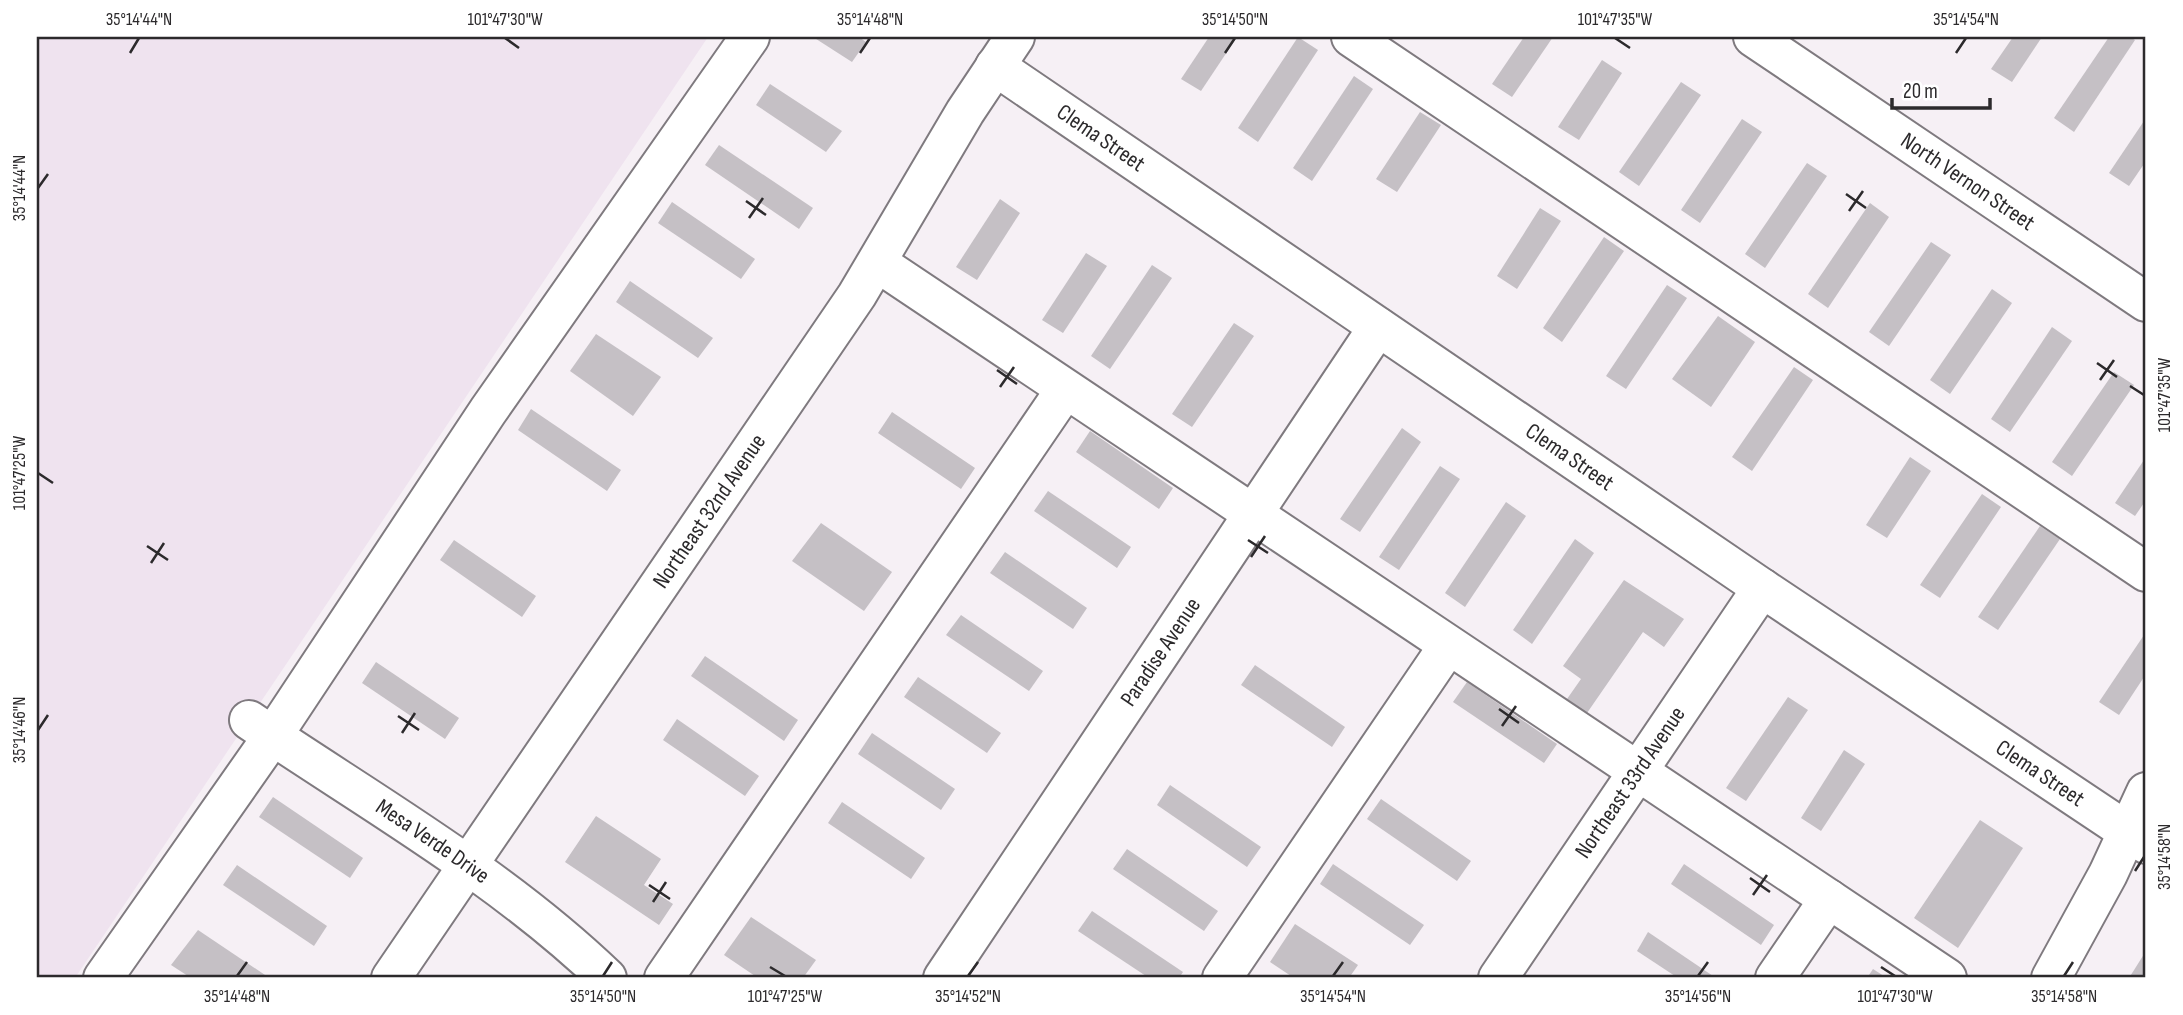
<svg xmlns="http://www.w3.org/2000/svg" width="2183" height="1015" font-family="'Sofia Sans Condensed',sans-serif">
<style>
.built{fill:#efe3ef}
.building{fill:#c5c0c5}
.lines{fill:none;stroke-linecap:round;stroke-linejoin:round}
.minor-casing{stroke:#7f7a7f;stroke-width:42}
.minor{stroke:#fff;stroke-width:38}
.ticks{fill:none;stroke:#2c2a2c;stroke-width:2.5}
.labels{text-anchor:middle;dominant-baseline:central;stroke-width:5;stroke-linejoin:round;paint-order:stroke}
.street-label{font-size:23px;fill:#2c2a2c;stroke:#fff}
.neatline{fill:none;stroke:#2c2a2c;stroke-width:2.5}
.ticks-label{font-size:18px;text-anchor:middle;fill:#2c2a2c}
</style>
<rect width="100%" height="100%" fill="#f6f0f5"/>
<path class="built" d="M37,37H708L75,978H37Z"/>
<g class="building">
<path d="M813,37H859L866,42L852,62Z"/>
<path d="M1209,37H1237L1201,91L1181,79Z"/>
<path d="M1298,37L1318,50L1258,142L1238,128Z"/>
<path d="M1524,37H1553L1512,97L1492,84Z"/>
<path d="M2013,37H2042L2012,82L1991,69Z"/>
<path d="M2109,37H2130L2135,40L2074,132L2054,118Z"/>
<path d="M1602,60L1622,73L1579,140L1558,127Z"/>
<path d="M1354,76L1373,89L1312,181L1293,168Z"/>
<path d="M1681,82L1701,95L1639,186L1619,172Z"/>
<path d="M770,84L842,131L826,152L756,105Z"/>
<path d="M1420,112L1441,125L1397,192L1376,179Z"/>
<path d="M2146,118V161L2129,186L2109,173Z"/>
<path d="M1742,119L1762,132L1700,223L1681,210Z"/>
<path d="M719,145L813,208L799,229L705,165Z"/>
<path d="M1807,163L1827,176L1765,268L1745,254Z"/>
<path d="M1000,199L1020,213L977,280L956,267Z"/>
<path d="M672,202L755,259L741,279L658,223Z"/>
<path d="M1870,203L1889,217L1828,308L1808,294Z"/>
<path d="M1540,208L1561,221L1517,289L1497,276Z"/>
<path d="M1604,237L1624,251L1562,342L1543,328Z"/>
<path d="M1931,242L1951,255L1889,346L1869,332Z"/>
<path d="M1086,253L1107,266L1063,333L1042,320Z"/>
<path d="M1152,265L1172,278L1110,369L1091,356Z"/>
<path d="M630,281L713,338L698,358L616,302Z"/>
<path d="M1667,285L1687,298L1626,389L1606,376Z"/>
<path d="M1992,289L2012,303L1950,394L1930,380Z"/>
<path d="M1718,316L1755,342L1711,407L1672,379Z"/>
<path d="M1234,323L1254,336L1192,427L1172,414Z"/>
<path d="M2052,327L2072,341L2010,432L1991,419Z"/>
<path d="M596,334L661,377L633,416L570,371Z"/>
<path d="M1794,367L1813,380L1752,471L1732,457Z"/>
<path d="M2114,372L2134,385L2072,476L2052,462Z"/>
<path d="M531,409L621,470L607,491L518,430Z"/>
<path d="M892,412L975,468L961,489L878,433Z"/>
<path d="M1402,428L1421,442L1360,532L1340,519Z"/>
<path d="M1090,431L1173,488L1159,509L1076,452Z"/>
<path d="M1910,457L1931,471L1887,538L1866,525Z"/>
<path d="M2146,457V500L2135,516L2115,503Z"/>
<path d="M1440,466L1460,479L1399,570L1379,557Z"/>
<path d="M1048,491L1131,547L1117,568L1034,511Z"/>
<path d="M1982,494L2001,507L1940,598L1920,585Z"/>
<path d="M1506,502L1526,516L1465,607L1445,593Z"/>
<path d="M821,523L892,572L864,611L792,561Z"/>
<path d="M2040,526L2060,539L1998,630L1978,617Z"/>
<path d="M1575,539L1594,553L1532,644L1513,630Z"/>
<path d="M454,540L536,596L522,617L440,560Z"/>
<path d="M1005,552L1087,608L1073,629L990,573Z"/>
<path d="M1624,580L1684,619L1664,647L1643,632L1587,713L1567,699L1581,679L1563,666Z"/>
<path d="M961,615L1043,671L1029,691L946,635Z"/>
<path d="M2146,632V674L2119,715L2099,702Z"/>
<path d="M705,656L798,720L784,741L691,676Z"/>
<path d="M376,662L459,718L445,739L362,683Z"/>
<path d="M1255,665L1345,727L1332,747L1241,685Z"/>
<path d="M918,677L1001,733L987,753L904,697Z"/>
<path d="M1467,682L1557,744L1544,763L1453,702Z"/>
<path d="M1788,697L1808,710L1746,801L1726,788Z"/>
<path d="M677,719L759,776L745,796L663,740Z"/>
<path d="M872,733L955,789L941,810L858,754Z"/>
<path d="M1844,750L1865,764L1821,831L1801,818Z"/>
<path d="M1170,785L1261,847L1247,867L1157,805Z"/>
<path d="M273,797L363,858L350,878L259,817Z"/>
<path d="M1381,799L1471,861L1457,881L1367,819Z"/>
<path d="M842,802L925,858L911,879L828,823Z"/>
<path d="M596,816L661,859L644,885L673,904L659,925L565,862Z"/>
<path d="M1980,820L2023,848L1958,948L1914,918Z"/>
<path d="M1127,849L1218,911L1204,931L1113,869Z"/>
<path d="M1333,864L1424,925L1410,945L1320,884Z"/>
<path d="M1684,864L1774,925L1761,945L1671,884Z"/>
<path d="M237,865L327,926L314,946L223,885Z"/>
<path d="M1092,911L1183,972L1179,978H1149L1078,931Z"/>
<path d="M751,917L816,960L803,978H758L724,955Z"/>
<path d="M1295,924L1358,965L1349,978H1294L1270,962Z"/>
<path d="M198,930L268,977L267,978H191L171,965Z"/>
<path d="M1648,932L1716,978H1678L1637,951Z"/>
<path d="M2146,951V978H2129Z"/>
<path d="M1873,969L1887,978H1867Z"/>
</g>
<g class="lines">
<g class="minor-casing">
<g id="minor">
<path d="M1351,37L2146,572"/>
<path id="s1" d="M1753,37L2146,302"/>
<path id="s2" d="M995,66L1762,588L2146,844"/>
<path d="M878,263L1947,978"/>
<path id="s3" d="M249,720C370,802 501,876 607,978"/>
<path d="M103,978L272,737L488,411L750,37"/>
<path id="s4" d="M391,978L857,295L965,112L1015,37"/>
<path d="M664,978L1065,390"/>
<path id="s5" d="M943,978L1378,327"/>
<path d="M1222,978L1448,646"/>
<path id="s6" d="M1498,978L1762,588"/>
<path d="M1775,978L1829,899"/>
<path d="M2051,978L2108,874L2146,792"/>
</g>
</g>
<use href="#minor" class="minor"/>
</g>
<path class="ticks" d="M505,38L519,48M1615,38L1630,48M130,53L139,38M860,53L870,38M1225,53L1235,38M1956,53L1966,38M38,188L48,174M1846,194L1866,208M746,201L766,215M1849,211L1863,191M749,218L763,198M2097,363L2117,377M997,370L1017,384M2100,380L2114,360M2130,386L2144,395M1000,387L1014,367M38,473L53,483M1248,540L1268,553M147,546L168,560M1251,557L1265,536M151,563L164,543M1499,709L1519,723M398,716L419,730M1502,726L1516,706M38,730L48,715M402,733L415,713M2135,871L2144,857M1750,878L1770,892M649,885L670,899M1753,895L1767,875M653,902L666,882M770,967L785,976M1881,967L1895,976M237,976L247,962M603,976L612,962M968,976L978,962M1333,976L1343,962M1698,976L1708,962M2064,976L2073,962"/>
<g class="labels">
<g class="street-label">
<text stroke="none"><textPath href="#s2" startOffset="128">Clema Street</textPath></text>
<text stroke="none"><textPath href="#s1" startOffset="259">North Vernon Street</textPath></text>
<text stroke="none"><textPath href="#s2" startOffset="695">Clema Street</textPath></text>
<text stroke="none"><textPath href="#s4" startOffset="565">Northeast 32nd Avenue</textPath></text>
<text stroke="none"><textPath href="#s5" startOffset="392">Paradise Avenue</textPath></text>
<text stroke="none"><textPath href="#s2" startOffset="1262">Clema Street</textPath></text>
<text stroke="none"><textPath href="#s6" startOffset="236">Northeast 33rd Avenue</textPath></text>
<text stroke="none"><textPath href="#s3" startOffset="220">Mesa Verde Drive</textPath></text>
</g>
</g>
<rect width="2183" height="1015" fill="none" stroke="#ffffff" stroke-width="77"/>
<path d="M1892 98v10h98v-10" fill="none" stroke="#2c2a2c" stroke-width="3.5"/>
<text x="1903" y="98" font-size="21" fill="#2c2a2c" stroke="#ffffff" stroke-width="5" paint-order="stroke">20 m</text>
<rect x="38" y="38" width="2106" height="938" class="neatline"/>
<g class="ticks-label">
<text x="139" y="25">35°14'44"N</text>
<text x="505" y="25">101°47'30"W</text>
<text x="870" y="25">35°14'48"N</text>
<text x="1235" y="25">35°14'50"N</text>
<text x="1615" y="25">101°47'35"W</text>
<text x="1966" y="25">35°14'54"N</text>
<text transform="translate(19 188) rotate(-90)" y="6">35°14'44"N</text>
<text transform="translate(2164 395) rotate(-90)" y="6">101°47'35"W</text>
<text transform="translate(19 473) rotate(-90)" y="6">101°47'25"W</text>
<text transform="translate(19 730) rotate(-90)" y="6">35°14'46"N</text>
<text transform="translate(2164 857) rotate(-90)" y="6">35°14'58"N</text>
<text x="237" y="1002">35°14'48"N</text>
<text x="603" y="1002">35°14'50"N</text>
<text x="785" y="1002">101°47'25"W</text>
<text x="968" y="1002">35°14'52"N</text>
<text x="1333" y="1002">35°14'54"N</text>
<text x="1698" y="1002">35°14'56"N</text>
<text x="1895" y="1002">101°47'30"W</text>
<text x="2064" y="1002">35°14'58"N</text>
</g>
</svg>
